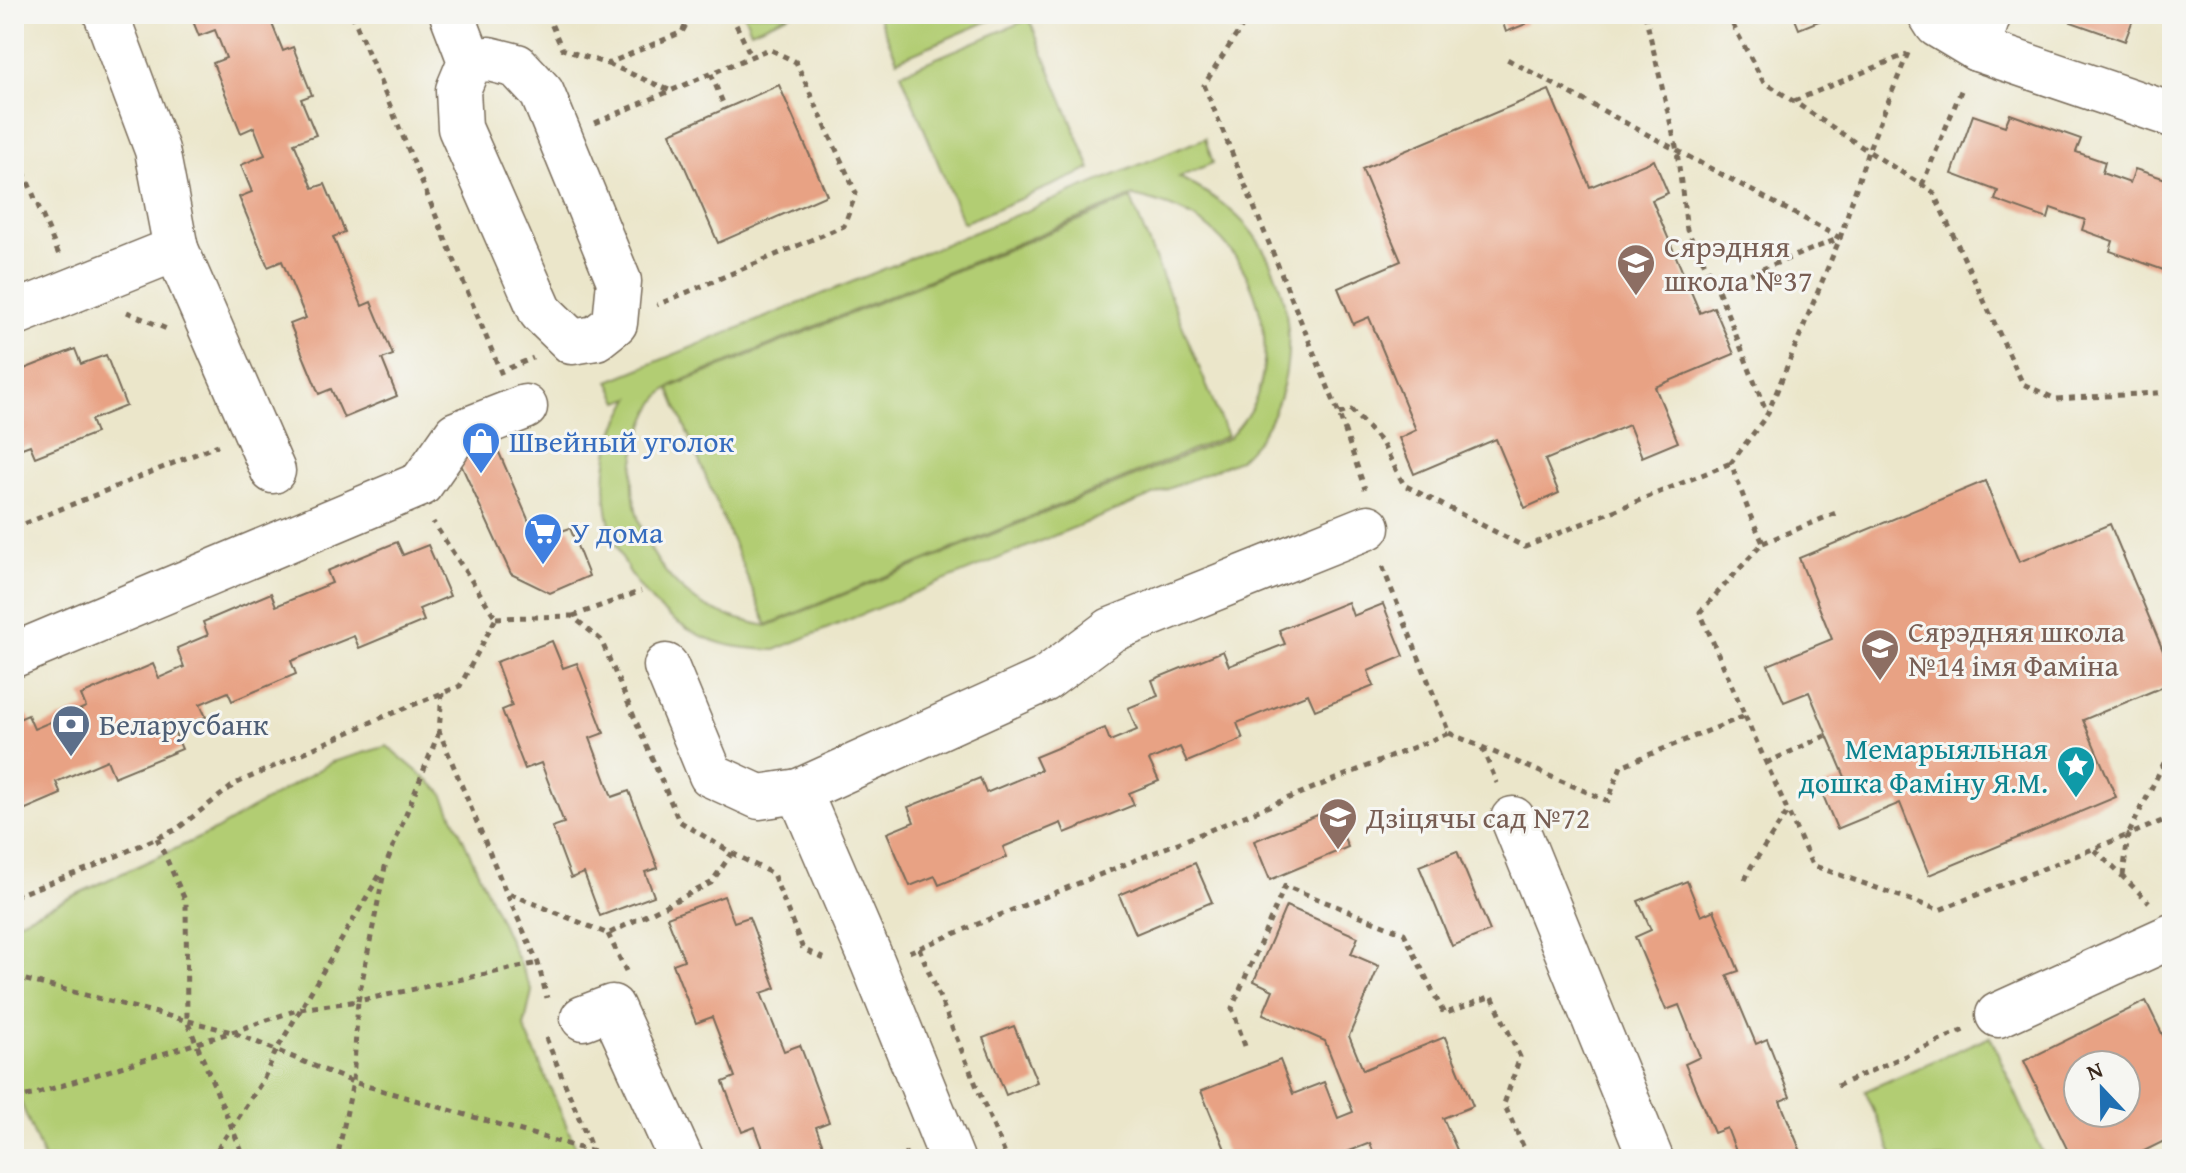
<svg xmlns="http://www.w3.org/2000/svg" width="2186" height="1173" font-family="'Gentium Book Plus',serif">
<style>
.green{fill:#b2cd73;stroke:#767c48;stroke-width:2;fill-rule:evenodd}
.building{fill:#e8a284;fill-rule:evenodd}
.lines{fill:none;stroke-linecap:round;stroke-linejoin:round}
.minor-casing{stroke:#796c5a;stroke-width:47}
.path{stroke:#796c5a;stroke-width:5;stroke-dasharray:6 6;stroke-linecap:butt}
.minor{stroke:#fff;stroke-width:44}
.labels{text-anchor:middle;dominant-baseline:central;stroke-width:6;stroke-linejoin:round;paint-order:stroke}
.education-label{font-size:30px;fill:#785e54;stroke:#f6f6f2;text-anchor:start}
.shop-label{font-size:30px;fill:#366cbe;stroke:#f6f6f2;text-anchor:start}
.service-label{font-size:30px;fill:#4e5e75;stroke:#f6f6f2;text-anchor:start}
.culture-label{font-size:30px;fill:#0d838f;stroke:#f6f6f2;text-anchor:end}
</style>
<rect width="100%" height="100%" fill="#f6f6f2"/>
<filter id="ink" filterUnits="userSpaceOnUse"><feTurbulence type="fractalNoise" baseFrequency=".0125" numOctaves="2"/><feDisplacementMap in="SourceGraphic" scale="16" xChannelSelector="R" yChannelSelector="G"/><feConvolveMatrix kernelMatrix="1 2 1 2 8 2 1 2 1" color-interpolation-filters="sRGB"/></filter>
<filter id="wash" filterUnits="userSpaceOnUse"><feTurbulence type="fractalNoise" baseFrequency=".006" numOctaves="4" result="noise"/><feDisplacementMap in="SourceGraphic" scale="32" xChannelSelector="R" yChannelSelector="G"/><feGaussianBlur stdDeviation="1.8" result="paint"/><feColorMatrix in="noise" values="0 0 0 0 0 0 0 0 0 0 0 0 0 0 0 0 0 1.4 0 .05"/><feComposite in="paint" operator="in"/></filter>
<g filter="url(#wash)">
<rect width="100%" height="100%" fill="#ebe6ca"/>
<g class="green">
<path d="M744,14H791L751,31Z"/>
<path d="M877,14H1005L897,60Z"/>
<path d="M1029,19L1091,169L963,223L901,73Z"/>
<path d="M1205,138L1213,163L1179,177C1203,190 1225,203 1244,223C1295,279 1304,374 1260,437C1254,445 1246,453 1239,460L775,650C754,649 734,648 714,641C638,614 593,534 608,455C611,434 621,417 631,398L619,402L609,381ZM1133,196C1161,202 1189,211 1211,230C1255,268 1276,336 1258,392C1253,410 1241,424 1229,438L767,626C743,621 719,615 698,602C647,567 620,500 639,440C645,422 653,399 669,388L767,625L1227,436L1131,199L669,388L674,384Z"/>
<path d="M387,746L442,792L532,991L524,1027L581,1159H44L14,1086V923L216,830L332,762Z"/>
<path d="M1990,1036L2045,1159H1895L1865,1091Z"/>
</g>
<g id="blocks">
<g class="building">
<path d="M190,14H268L283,51L293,47L312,95L301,99L316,135L294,143L313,188L325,184L345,232L333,237L362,306L371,302L393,355L382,359L397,396L344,418L331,389L319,394L290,324L306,318L282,261L268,267L239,197L252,192L241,165L265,155L254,127L241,133L213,63L226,58L215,30L199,36Z"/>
<path d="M605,14H628L609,22Z"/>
<path d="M1500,14H1523L1526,24L1506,32Z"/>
<path d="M1793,14H1836L1799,29Z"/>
<path d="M2074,14H2135L2125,41L2071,22Z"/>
<path d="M779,85L827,195L718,243L670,133Z"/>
<path d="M1549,90L1590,187L1654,160L1668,193L1652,200L1700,313L1714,307L1734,354L1655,387L1678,442L1642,457L1629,425L1545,460L1559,493L1525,508L1496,439L1414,474L1399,438L1416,430L1369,317L1353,324L1338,288L1401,261L1362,169Z"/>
<path d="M2010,114L2081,139L2076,152L2105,162L2102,173L2130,183L2135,169L2172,181V273L2110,251L2113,241L2082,230L2085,220L2051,208L2048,219L1995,200L1998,191L1952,174L1973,115L2005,126Z"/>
<path d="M75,349L81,364L106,355L126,406L91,420L96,433L35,457L30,445L14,451V373Z"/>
<path d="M494,441L537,540L570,528L589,576L550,593L511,574L458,458Z"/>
<path d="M1985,481L2019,562L2110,524L2172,672V683L2083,720L2116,797L1929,875L1900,803L1837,829L1820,788L1845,777L1827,735L1809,692L1784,702L1768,665L1832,639L1799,558Z"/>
<path d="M397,542L403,555L428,545L450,596L419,609L424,621L359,648L354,636L291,661L296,674L232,701L228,692L200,704L206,717L174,731L182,749L114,777L107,760L56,782L61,794L14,814V721L28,715L34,729L86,707L81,695L153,664L159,678L184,667L177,648L208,635L203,622L271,593L276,606L332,583L327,571Z"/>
<path d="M1348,602L1353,616L1383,604L1404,656L1368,671L1374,686L1315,710L1308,694L1237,723L1243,739L1187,762L1180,747L1149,760L1159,781L1129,793L1134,805L1065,833L1061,823L1003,847L1007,857L939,885L935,876L910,886L887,833L914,822L908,807L980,778L986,793L1041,770L1035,757L1105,728L1110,741L1137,730L1128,708L1158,696L1152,680L1223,651L1229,666L1285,644L1279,630Z"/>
<path d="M552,641L563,668L577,663L604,733L590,738L612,797L629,791L658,868L645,872L654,896L600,916L584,873L571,878L552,827L564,823L541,763L525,769L502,710L512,706L496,662Z"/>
<path d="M1332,809L1348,847L1270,880L1254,841Z"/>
<path d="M1457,851L1490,931L1452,946L1419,866Z"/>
<path d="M1195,863L1212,902L1136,934L1119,895Z"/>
<path d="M1687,881L1701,916L1714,910L1739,971L1727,975L1756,1044L1767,1039L1790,1097L1780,1101L1804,1159H1739L1727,1128L1714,1133L1685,1064L1700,1057L1679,1005L1666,1010L1635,937L1651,930L1638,901Z"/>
<path d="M724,896L734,922L749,917L776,988L761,993L784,1051L800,1045L829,1122L816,1127L825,1151L803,1159H767L755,1127L742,1132L723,1082L735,1077L712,1017L696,1023L673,964L684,960L667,917Z"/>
<path d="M1286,906L1358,937L1351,954L1379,966L1349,1036L1363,1070L1445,1037L1473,1106L1443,1118L1461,1159H1376L1370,1143L1329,1159H1229L1201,1091L1280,1060L1293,1094L1324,1082L1338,1118L1353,1112L1325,1041L1263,1014L1273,990L1254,981Z"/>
<path d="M2146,1001L2172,1054V1148L2168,1139L2128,1159H2072L2024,1061ZM2078,1065H2126V1113H2078Z"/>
<path d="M1014,1026L1037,1082L1006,1095L983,1038Z"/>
</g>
</g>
</g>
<g filter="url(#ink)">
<use href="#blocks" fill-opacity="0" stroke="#796c5a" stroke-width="2"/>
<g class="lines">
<g class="minor-casing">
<g id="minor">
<path d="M452,14L470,61L458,90L460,128L541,312L572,342L596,338L615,323L619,281L542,93L517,66L489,59L470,61"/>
<path d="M1930,14L1937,25L1977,49L2172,115"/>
<path d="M1977,49L1989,14"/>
<path d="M176,249L273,471"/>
<path d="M14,314L176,249L157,150L106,14"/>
<path d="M14,655L421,484L456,434L525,407"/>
<path d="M666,666L711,775L759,797L799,791"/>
<path d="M1513,819L1651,1159"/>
<path d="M1998,1015L2172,936"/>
<path d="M583,1018L612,1007L681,1159"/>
<path d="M952,1159L873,963L799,791L1044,680L1111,630L1368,527"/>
</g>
</g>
<g class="path">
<path d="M352,14L502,375"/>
<path d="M547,14L562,49L607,64L682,32L692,14"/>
<path d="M731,14L751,56"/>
<path d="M1250,14L1204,85L1339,414L1365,489"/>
<path d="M1645,14L1677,151L1687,230L1717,287L1767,414"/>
<path d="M1908,53L1868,151L1933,192L2023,384L2056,399L2172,392"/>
<path d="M608,64L669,90"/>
<path d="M711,74L725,108"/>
<path d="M1794,101L1907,54"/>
<path d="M595,123L769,49L796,62L856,193L844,226L657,305"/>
<path d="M14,149L59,255"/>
<path d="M1922,185L1963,86"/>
<path d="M1717,287L1840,238L1868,151L1763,81L1727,14"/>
<path d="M127,312L169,330"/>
<path d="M509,368L533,358"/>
<path d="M1339,414L1351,410L1382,443L1404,485L1525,547L1731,463"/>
<path d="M14,528L218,445"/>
<path d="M1763,543L1836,513"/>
<path d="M573,616L641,591"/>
<path d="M496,618L572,616L601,640L679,821L732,853L711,883L608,934L506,892"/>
<path d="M442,693L439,731L506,892L538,963L547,998"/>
<path d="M1745,716L1812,865L1939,910L2128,835L2172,747"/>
<path d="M439,732L385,867L358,1001L538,963"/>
<path d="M1449,733L1608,801L1621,766L1745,716L1700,612L1763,543L1750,515L1731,463L1767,415L1840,238L1505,58"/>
<path d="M1482,748L1497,783"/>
<path d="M1766,763L1827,735"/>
<path d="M157,838L186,902L187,1021L245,1159"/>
<path d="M2095,850L2149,902"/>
<path d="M732,853L773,874L803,949L829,961"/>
<path d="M2123,876L2128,835L2172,817"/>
<path d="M1745,880L1751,867L1788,811"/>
<path d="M14,896L92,867L177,829L235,784L378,719L460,686L496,618L433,522"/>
<path d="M608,934L626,971"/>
<path d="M919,948L1007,1159"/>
<path d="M909,952L1449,733L1381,563"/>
<path d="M14,977L232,1032L353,1082L618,1159"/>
<path d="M546,1038L596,1159"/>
<path d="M1245,1046L1232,1008L1285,886L1404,933L1444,1014L1492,996L1520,1057L1504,1104L1529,1159"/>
<path d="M1837,1086L1964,1030"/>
<path d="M14,1098L32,1095L232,1032L300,1009L358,1001L353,1082L337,1159"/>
<path d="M1039,1156L1040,1159"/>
<path d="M2131,1157L2132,1159"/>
<path d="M211,1159L263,1080L276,1051L382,871"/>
<path d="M893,1159L908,1153"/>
</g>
<use href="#minor" class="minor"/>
</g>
</g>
<defs>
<g id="school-pin" transform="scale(2)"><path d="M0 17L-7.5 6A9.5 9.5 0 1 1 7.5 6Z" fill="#8d6e63" stroke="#f6f6f2"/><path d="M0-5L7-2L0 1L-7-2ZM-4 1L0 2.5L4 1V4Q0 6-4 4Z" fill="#fff"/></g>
<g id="shop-pin" transform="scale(2)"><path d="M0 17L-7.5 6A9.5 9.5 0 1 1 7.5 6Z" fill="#3f7fe0" stroke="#f6f6f2"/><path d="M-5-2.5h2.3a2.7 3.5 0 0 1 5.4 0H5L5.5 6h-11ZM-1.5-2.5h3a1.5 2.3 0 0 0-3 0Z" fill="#fff"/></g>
<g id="supermarket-pin" transform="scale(2)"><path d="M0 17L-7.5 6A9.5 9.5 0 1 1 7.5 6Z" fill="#3f7fe0" stroke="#f6f6f2"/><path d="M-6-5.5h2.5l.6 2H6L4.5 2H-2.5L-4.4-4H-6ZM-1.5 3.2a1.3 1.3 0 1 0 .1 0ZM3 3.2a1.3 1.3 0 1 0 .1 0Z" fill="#fff"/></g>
<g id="bank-pin" transform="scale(2)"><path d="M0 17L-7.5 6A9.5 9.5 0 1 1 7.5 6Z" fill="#5c6f8a" stroke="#f6f6f2"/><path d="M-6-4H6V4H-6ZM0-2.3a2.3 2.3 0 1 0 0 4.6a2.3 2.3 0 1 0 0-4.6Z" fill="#fff"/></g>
<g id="sight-pin" transform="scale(2)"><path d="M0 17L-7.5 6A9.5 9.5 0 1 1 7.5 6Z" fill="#0f9aa8" stroke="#f6f6f2"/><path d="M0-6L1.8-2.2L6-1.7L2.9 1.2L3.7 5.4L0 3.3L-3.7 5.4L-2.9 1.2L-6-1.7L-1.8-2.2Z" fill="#fff"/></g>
</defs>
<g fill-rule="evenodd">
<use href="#school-pin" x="1636" y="263"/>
<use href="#shop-pin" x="481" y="441"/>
<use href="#supermarket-pin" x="543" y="532"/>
<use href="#school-pin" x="1880" y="648"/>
<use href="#bank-pin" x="71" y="724"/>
<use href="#sight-pin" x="2076" y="765"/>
<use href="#school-pin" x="1338" y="817"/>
</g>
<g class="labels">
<g class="education-label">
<text x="1664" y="246">Сярэдняя<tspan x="1664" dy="34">школа №37</tspan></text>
<text x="1908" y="631">Сярэдняя школа<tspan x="1908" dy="34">№14 імя Фаміна</tspan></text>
<text x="1366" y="817">Дзіцячы сад №72</text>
</g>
<g class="shop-label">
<text x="509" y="441">Швейный уголок</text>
<text x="571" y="532">У дома</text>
</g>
<g class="service-label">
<text x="99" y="724">Беларусбанк</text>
</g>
<g class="culture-label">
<text x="2048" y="748">Мемарыяльная<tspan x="2048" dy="34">дошка Фаміну Я.М.</tspan></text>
</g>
</g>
<rect width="2186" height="1173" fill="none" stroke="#f6f6f2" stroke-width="48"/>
<g transform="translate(2102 1089) rotate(338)"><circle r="38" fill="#f6f6f2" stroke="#aba49d" stroke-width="2"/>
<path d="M0-6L14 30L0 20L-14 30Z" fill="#1f6fb2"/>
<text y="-12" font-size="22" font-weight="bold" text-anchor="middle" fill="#3b2a1e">N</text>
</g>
</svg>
